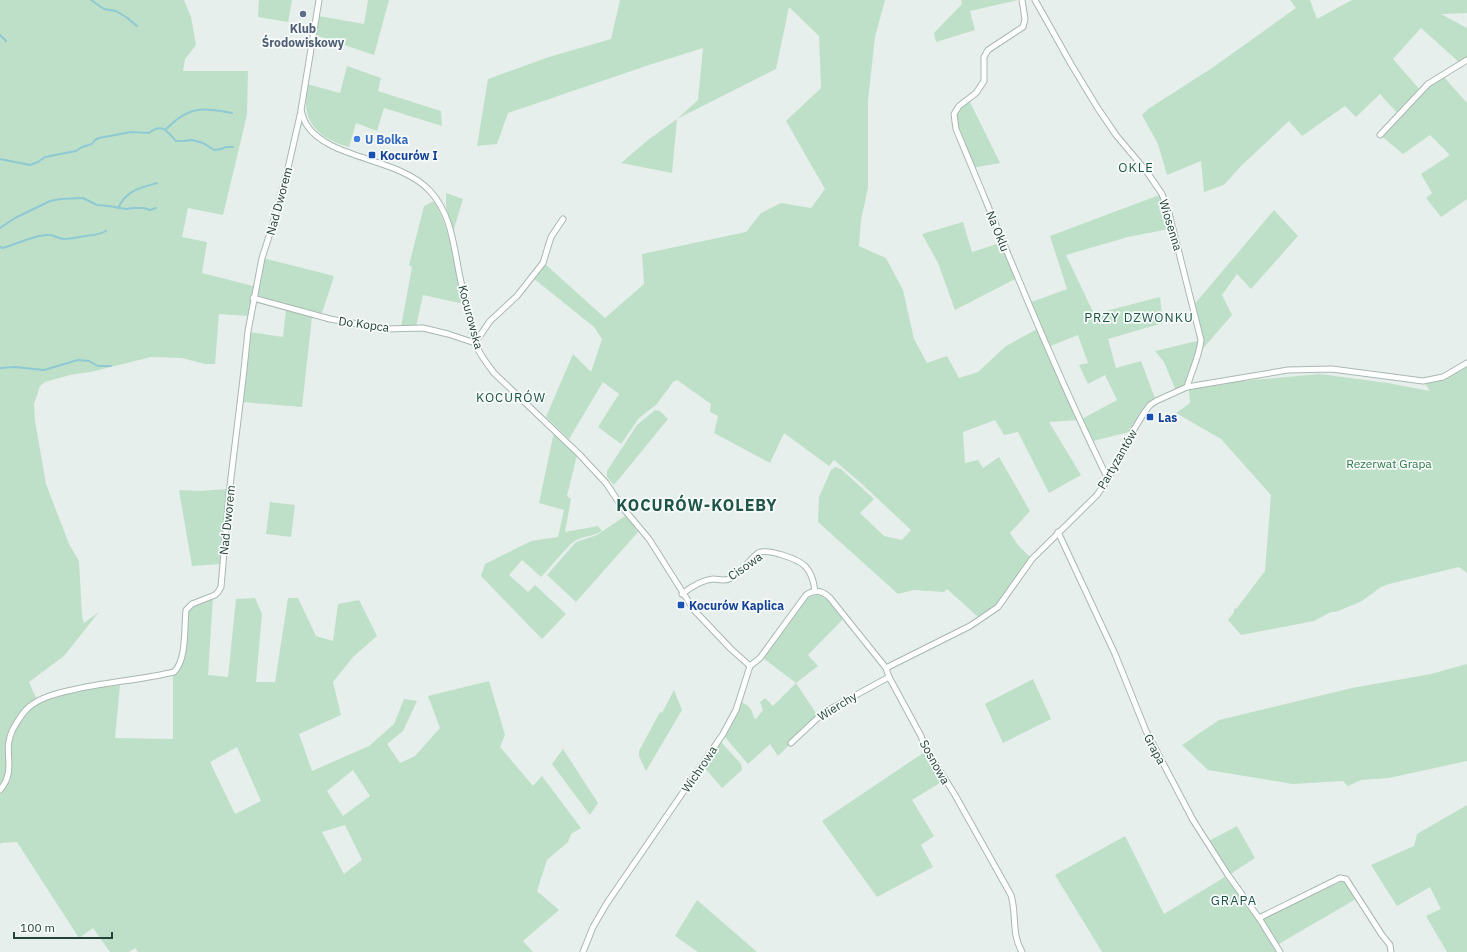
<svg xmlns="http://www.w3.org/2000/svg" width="1467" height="952" font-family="'IBM Plex Sans',sans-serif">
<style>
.green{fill:#bfe0c8;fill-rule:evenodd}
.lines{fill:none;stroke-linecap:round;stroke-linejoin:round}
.stream{stroke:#8ec9d4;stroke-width:2}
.street-casing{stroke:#a8b8b2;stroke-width:7}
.street{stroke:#fff;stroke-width:5}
.service-dot{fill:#5c6f8a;stroke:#f7fbf9;stroke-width:1.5}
.shop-dot{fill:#3f7fe0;stroke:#f7fbf9;stroke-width:1.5}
.transit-dot{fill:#1a4fb4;stroke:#f7fbf9;stroke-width:1.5}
.labels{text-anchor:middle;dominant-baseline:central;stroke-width:3.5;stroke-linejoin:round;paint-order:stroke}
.service-label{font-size:12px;font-weight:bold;fill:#4e5e75;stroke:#f7fbf9}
.shop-label{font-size:12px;font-weight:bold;fill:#366cbe;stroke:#f7fbf9;text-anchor:start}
.transit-label{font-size:12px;font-weight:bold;fill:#164399;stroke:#f7fbf9;text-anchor:start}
.street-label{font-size:12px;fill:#24423a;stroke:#f7fbf9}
.park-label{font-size:12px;fill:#2d7a4b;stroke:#f7fbf9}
.neighbourhood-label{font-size:13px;letter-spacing:1px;fill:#1f5548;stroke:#f7fbf9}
.district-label{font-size:16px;font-weight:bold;letter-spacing:1px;fill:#1f5548;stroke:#f7fbf9}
</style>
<rect width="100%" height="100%" fill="#e6efeb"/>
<g class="green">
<path d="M0,0H184L191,17L196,45L185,59L183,71H248L247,115L223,215L188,208L182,237L207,242L202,273L253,286L249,316L219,314L215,364H205L182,358L151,357L95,371L70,375L45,382L40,386L34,404L35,421L46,484L69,544L79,561L82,616L84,623L99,612L64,656L29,682L37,700L12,728L8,774L0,786Z"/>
<path d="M259,0H292L288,22L258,17Z"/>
<path d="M368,0H389L374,55L315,35L319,16L364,24Z"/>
<path d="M620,0H885L875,37L868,100V188L861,220L859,246L886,258L903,290L914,339L927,363L947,356L959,378L978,372L1006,346L1039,328L1029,303L1067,289L1050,236L1162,194L1169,213V229L1128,237L1066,255L1094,314L1160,297L1163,323L1108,339L1116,368L1141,361L1156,401L1133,431L1089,442L1080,420L1049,422L1081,475L1049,493L1018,432L1004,435L995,420L963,432L965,463L978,460L983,468L999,457L1030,511L1010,533L1018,545L1032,559L999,601L990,611L978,617L947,589L944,592L914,590L898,594L818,522L819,497L831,470L835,467L841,469L874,499L860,513L884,536L902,540L911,530L862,484L834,460L829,466L784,433L770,463L714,433L718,416L710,412L711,404L677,380L673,382L657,404L639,418L621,444L598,427L619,394L603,382L569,439L546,417L573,354L591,372L602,339L594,327L533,278L544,263L605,318L644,284L642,254L746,232L761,213L781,203L811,208L825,189L786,121L821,88L819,36L789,7L776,69L677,119L672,173L621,163L648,140L677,119L698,100L703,48L649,65L508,113L497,144L477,146L488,79L549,57L611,39ZM1078,335L1088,363L1079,365L1088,384L1105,375L1117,400L1080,420L1048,347Z"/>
<path d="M961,0H1018L970,11L975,30L936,42L934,33L962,4Z"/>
<path d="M1290,0H1310L1317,19L1352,0H1467V13L1441,14L1467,28V60L1461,64L1421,28L1393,59L1421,91L1443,76L1467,103V199L1441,217L1426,198L1432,193L1421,174L1450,155L1430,135L1403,154L1380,135L1399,115L1380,94L1356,117L1345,106L1302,136L1289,121L1240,167L1224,185L1204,192L1201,161L1167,175L1158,144L1142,115L1148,109L1212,68L1296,8Z"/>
<path d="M347,66L381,78L378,91L441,111L442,126L384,108L377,131L356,123L349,147C331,142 311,132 307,112C305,104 307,93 307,84L340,93Z"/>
<path d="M968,98L1000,163L972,168L954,121L959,106Z"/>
<path d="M446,193L463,199L453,232L446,208Z"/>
<path d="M434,201C452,233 455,269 464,304L423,295L416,327H401L412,267L409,265L424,206Z"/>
<path d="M1274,210L1298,236L1251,289L1237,274L1222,295L1232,315L1199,353L1187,387L1176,391L1164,362L1155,351L1197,341L1193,306Z"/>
<path d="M963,222L972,252L1003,242L1017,278L955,310L938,263L922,234Z"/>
<path d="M263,258L334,276L322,313L260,298L257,294Z"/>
<path d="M286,309L312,317L302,407L242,402L250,332L283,337Z"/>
<path d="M1467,363V573L1459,567L1389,584L1381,587L1362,601L1336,612H1331L1314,621L1241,635L1228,620L1234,612V609L1237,608L1265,571L1271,495L1221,439L1176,413L1190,403L1189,390L1218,383L1320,374L1388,383L1430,391L1423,381L1443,377Z"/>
<path d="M655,410L660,411L668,419L614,485L607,477V471L637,425Z"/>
<path d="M554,432L577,455L567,496L571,499L565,532L598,526L602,531C594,536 584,536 576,540C568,545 549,569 541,577L522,560L509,575L528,592L535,585L566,614L542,639L481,576L485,564L531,541L558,537L564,510L539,503Z"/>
<path d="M228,489L220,564L192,566L179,490L199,491Z"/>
<path d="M270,502L295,505L291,537L266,534Z"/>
<path d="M625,516H627L638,532L576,602L547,575L576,542L597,535Z"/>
<path d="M816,595C828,595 836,611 843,619L808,655L818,666L796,683L818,716L778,756L770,744L748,764L724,736L742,702C750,707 752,709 754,718L756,719L763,710L760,702L765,698L773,706L796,683L763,658L805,599Z"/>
<path d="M213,598L208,675L228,677L236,599L255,598L262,614L256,682H275L288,598H298L316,636L333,641L338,604L359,600L377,636L353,657L333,682L341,715L299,734L312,771L369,746L394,724L404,699L417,701L403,731L387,744L400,763L415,756L440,728L428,696L489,681L505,735L500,747L533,786L542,776L581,828L571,834L568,842L547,860L537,891L559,910L523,941L533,952H138L135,948L129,952H110L93,928L79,938L17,842L1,843L0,845V792L10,781L12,769L9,750L11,740L15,730L29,709L39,702L60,694L101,685L108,687L120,685L115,738L173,739V675C186,669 187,625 187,611L194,606ZM237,747L261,801L235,814L210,762ZM353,770L370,796L343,816L327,791ZM345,825L362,860L344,874L322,832Z"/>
<path d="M1467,664V761L1389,778L1361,780L1348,786L1343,781L1293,784L1208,770L1182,745L1219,720L1352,688L1431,674Z"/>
<path d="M1033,679L1051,719L1003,743L985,704Z"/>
<path d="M674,690L682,710L646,771L639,756V751L660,712L662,713Z"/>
<path d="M721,742L741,764L742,770L722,788L704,767Z"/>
<path d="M563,749L598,803L590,815L552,764Z"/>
<path d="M926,751L943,781L912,800L934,836L921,845L933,867L877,897L822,821Z"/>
<path d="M1467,805V952H1447L1426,916L1441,909L1430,887L1397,906L1371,865L1414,846L1417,834Z"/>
<path d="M1237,826L1255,858L1229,875L1277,952H1102L1055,875L1125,836L1164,914L1228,875L1207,842Z"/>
<path d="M1341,882H1345L1356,899L1277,945L1261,918Z"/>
<path d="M697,900L757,952H698L675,936Z"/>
</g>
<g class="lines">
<g class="stream">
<path d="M91,0L104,9L116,11L126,17L137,26"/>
<path d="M0,35L6,41"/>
<path d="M166,129C174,121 185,112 197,110C208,108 221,111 232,113"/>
<path d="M0,159L30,165L38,162L45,157L76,151L82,147L92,144L95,140L99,138L131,132L149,133C163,122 167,132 176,141H184L192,140L203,143L214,150L221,149L226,147H233"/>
<path d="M118,208C127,190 140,188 157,183"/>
<path d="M0,228L15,218L50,201L61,199L83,198L97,205L109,206L126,209L133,208H144L150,210L156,208"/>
<path d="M0,247L2,248C16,245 35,234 49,235C54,235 59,239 64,239C72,239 78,237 86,236C95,234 97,236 106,231"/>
<path d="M0,368L15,367L44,370L78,360L89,361L98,366H111"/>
</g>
<g class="street-casing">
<g id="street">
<path d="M319,0L301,110C302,115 304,120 306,124C328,160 399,157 430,191C453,216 454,251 461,282C463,293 467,304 469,315C471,324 472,336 476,345C480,355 487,364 494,373L579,454L606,483L622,507L649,539L694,610L731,649L750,666"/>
<path d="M1022,0L1025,19L1023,27L988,50L984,57V81L976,93L959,106L954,114L956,129C1005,246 1052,365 1108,479"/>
<path d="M1035,0L1071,64L1097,107L1116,135L1147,172L1162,194L1169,213L1201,340C1199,357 1192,370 1187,387"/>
<path d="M1380,135L1428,84L1467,60"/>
<path d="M253,298L330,319L385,329L423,328L448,334L475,343"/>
<path d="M475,343L490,321L517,296L543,263L551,237L563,219"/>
<path d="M1058,532L1115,654L1146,731L1193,820L1228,875L1259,918L1280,952"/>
<path d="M682,594C691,587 702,580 713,579C719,579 725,582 731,578C743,573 748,560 758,553C767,548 798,559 805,566C811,572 814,583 815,591"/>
<path d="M886,668L970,626L998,607L1032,559L1097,495L1108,479L1125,450L1133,431L1144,413L1150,405L1156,401L1187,387L1288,370L1332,369L1423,381L1443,377L1467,363"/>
<path d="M791,743L823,713L889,677"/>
<path d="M0,790C18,769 1,752 13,729C17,722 23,712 29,707C41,697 58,693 72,690C106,682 141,680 174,672C187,659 184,628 186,610L192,604L215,595L218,592L221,587L229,494L243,379L248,331L262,258L272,227L288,168L301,111"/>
<path d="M1259,918L1340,878L1346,879L1382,935L1390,945L1391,952"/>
<path d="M583,952L593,927L607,903L723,734L736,710L750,666L760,658L806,595C815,589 823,591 830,598L886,668L889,677L921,736L925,747L955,795L1011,895C1017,915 1011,933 1022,952"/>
</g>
</g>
<use href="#street" class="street"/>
</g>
<circle class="service-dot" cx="303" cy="14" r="4"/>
<circle class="shop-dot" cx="357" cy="139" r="4"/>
<g class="transit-dot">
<rect x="368" y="151" width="8" height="8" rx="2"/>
<rect x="1146" y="413" width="8" height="8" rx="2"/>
<rect x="677" y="601" width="8" height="8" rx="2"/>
</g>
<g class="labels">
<g class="service-label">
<text x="303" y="28">Klub<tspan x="303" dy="14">Środowiskowy</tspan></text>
</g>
<g class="shop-label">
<text x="365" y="139">U Bolka</text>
</g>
<g class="transit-label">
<text x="380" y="155">Kocurów I</text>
<text x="1158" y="417">Las</text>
<text x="689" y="605">Kocurów Kaplica</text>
</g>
<g class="street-label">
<text transform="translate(279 201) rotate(-75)">Nad Dworem</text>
<text transform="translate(1171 225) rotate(73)">Wiosenna</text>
<text transform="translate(998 231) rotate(68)">Na Oklu</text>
<text transform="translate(471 317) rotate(75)">Kocurowska</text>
<text transform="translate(364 324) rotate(8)">Do Kopca</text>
<text transform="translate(1117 459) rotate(-60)">Partyzantów</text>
<text transform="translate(227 520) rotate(-84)">Nad Dworem</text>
<text transform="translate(745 566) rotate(-35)">Cisowa</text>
<text transform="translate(837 706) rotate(-32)">Wierchy</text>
<text transform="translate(1155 749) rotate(62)">Grapa</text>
<text transform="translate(935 762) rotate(61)">Sosnowa</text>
<text transform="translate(699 769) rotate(-56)">Wichrowa</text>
</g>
<g class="park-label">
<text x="1389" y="463">Rezerwat Grapa</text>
</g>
<g class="neighbourhood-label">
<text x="1136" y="167">OKLE</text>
<text x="1139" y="317">PRZY DZWONKU</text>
<text x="511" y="397">KOCURÓW</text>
<text x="1234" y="900">GRAPA</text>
</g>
<g class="district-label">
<text x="697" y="505">KOCURÓW-KOLEBY</text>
</g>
</g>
<path d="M14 932v6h98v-6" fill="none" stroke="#24423a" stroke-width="2"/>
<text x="20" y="932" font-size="12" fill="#24423a" stroke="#f7fbf9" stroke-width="3" paint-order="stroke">100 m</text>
</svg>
